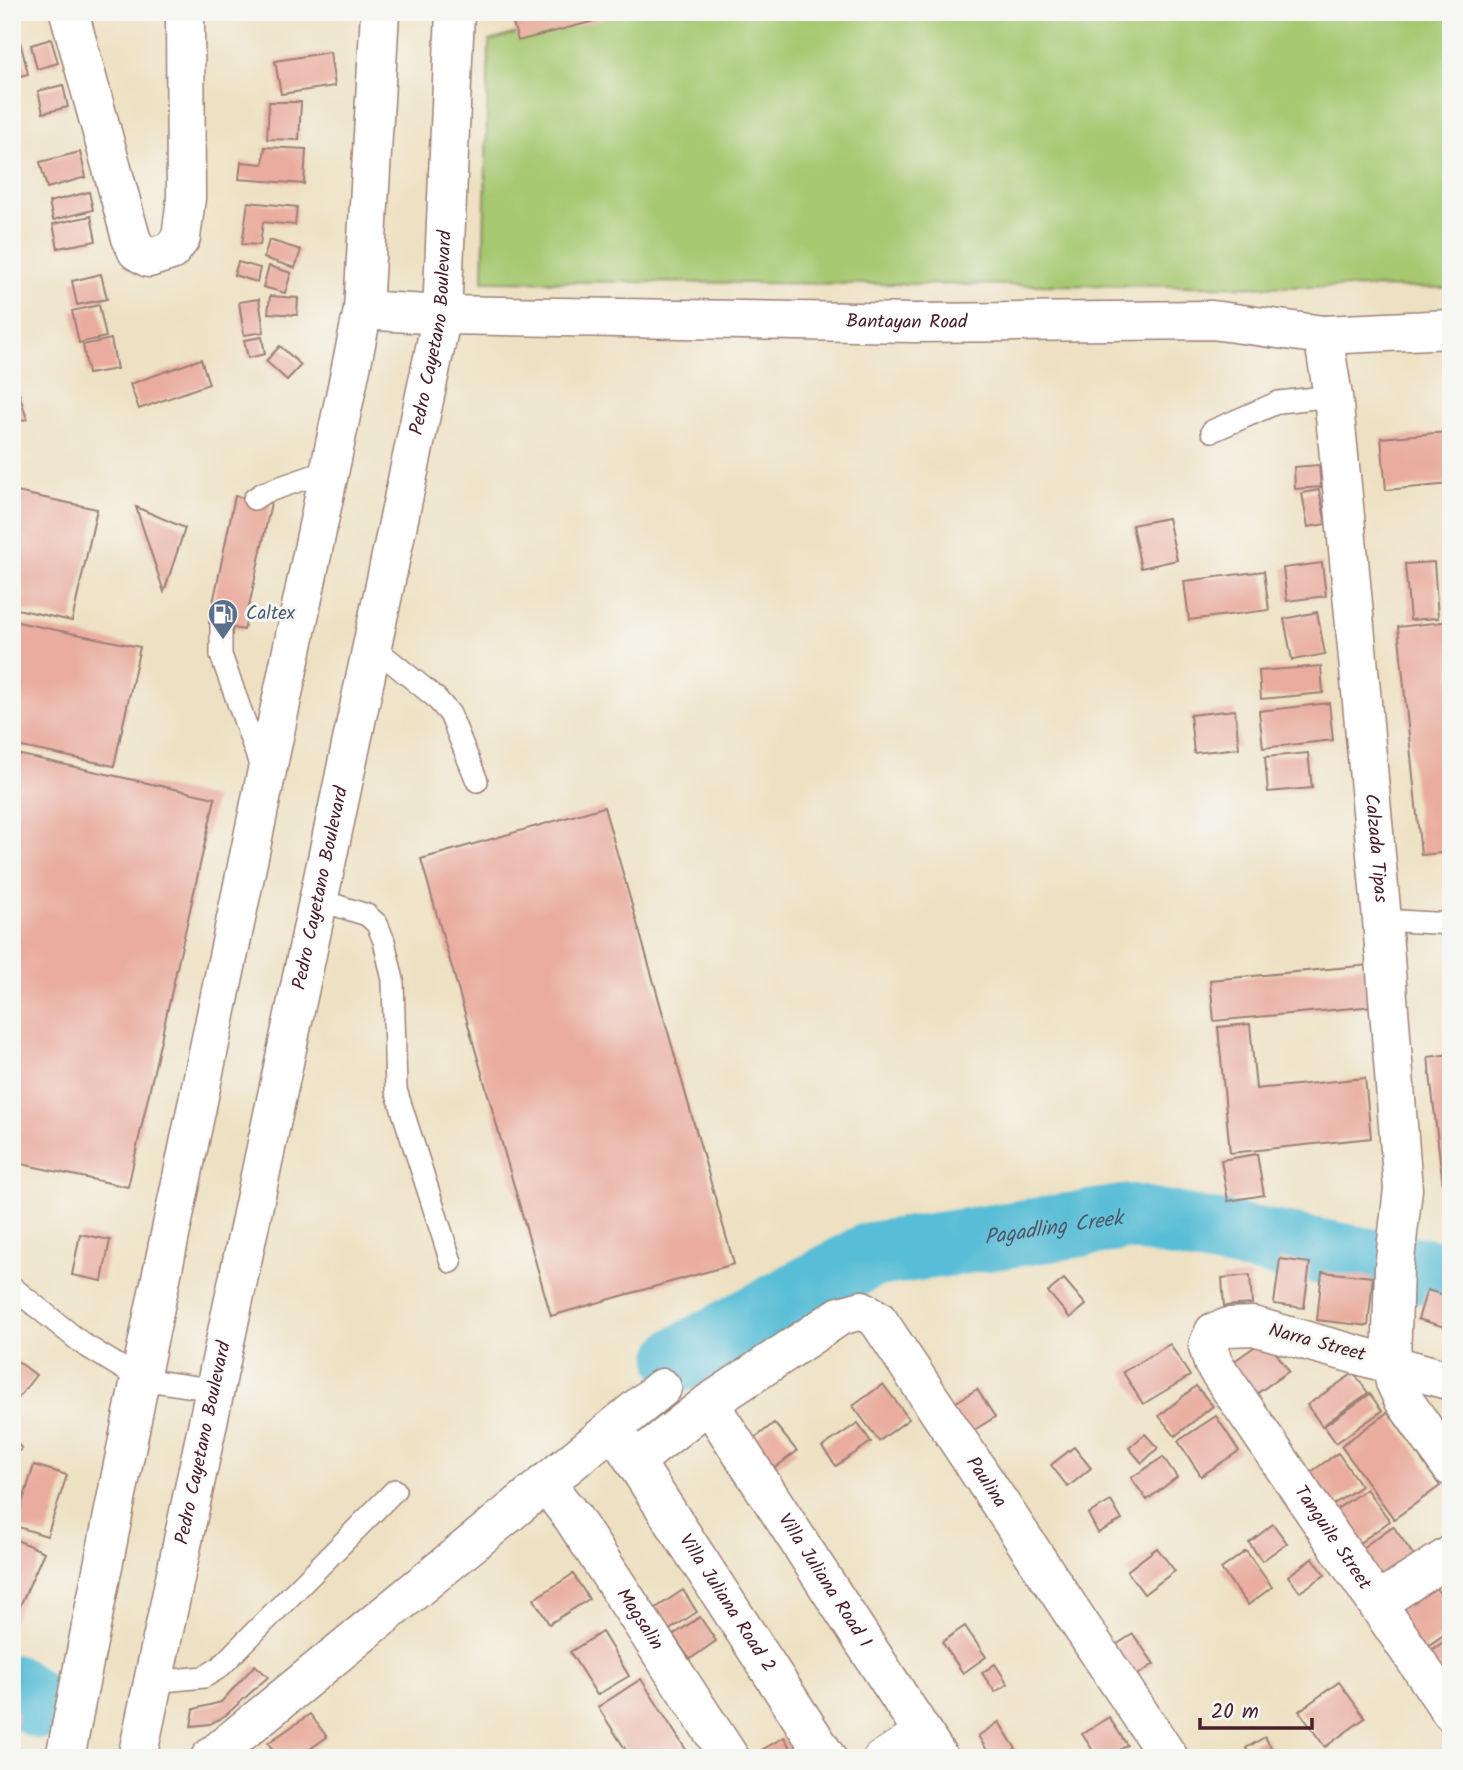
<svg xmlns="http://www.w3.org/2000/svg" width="1463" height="1770" font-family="Kalam,sans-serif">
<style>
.green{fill:#a6c870;stroke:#78744e;stroke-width:2}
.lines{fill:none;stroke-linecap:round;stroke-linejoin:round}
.river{stroke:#58bdd6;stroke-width:66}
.building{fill:#e9ac9e}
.service-casing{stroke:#9c8077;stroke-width:24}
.pedestrian-casing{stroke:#9c8077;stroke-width:34}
.minor-casing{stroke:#9c8077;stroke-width:41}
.tertiary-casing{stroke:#9c8077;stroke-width:41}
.secondary-casing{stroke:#9c8077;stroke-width:41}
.service{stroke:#fff;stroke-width:21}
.pedestrian{stroke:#fff;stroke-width:32}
.minor{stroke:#fff;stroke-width:38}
.tertiary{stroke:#fff;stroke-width:38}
.secondary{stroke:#fff;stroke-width:38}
.labels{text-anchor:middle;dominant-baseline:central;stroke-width:6;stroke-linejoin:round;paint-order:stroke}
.street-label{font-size:19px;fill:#4a1f2b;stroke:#f6f6f2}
.service-label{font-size:19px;fill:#4e5e75;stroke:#f6f6f2;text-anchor:start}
.water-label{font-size:21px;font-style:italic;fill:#4f5667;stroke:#f6f6f2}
</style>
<rect width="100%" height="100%" fill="#f6f6f2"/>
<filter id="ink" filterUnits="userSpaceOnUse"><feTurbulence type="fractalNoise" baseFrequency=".0143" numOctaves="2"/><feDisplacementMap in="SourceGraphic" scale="14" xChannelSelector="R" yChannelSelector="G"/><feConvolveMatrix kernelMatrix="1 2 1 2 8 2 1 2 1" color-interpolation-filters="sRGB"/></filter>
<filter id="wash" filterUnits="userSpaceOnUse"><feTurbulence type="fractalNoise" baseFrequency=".00686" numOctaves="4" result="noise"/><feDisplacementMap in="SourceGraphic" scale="28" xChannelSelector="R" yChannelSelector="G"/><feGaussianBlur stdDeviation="1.57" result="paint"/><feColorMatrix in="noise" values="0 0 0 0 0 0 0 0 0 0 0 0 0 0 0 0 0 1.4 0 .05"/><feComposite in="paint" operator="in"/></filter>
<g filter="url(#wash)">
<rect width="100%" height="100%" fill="#eee1c3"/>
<path class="green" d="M590,12H1451V288L483,281L489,41Z"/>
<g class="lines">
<g class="river">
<path id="s1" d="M680,1359L870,1255L1130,1217L1451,1276"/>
<path d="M12,1687L40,1706"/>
</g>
</g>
<g id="blocks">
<g class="building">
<path d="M510,12H625V13L518,41Z"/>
<path d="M51,39L58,63L37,69L31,45Z"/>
<path d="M20,41L28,74L12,78V42Z"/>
<path d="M330,52L335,86L281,94L275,61Z"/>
<path d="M63,85L68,107L43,113L38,91Z"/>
<path d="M269,102H301L299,140L267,139Z"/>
<path d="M265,147L306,149L304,184L239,179L241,162L263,164Z"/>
<path d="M80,152L86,177L47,188L40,162Z"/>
<path d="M89,192L93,210L53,220L49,202Z"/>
<path d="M248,202L297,207L295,225L263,222L260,245L242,244Z"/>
<path d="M91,216L96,241L58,248L53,224Z"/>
<path d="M269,240L301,250L295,268L264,258Z"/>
<path d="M238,262L260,268L257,282L234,275Z"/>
<path d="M269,266L291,273L285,293L263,287Z"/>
<path d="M101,274L107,299L77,305L72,281Z"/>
<path d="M270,296L298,298L297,315L268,313Z"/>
<path d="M259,299L264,332L244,335L239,302Z"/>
<path d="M99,305L106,337L79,343L72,311Z"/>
<path d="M262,337L265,354L248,358L244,340Z"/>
<path d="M111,339L117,369L88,374L83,345Z"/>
<path d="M280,346L301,365L287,380L266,361Z"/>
<path d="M201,359L209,384L139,409L130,384Z"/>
<path d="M12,370L27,419L12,423Z"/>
<path d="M1447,432L1451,484L1386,490L1381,438Z"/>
<path d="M1319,465L1321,487L1295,489L1294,467Z"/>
<path d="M1319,490L1326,524L1308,527L1302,493Z"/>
<path d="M12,491L97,509L72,621L12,608Z"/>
<path d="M235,496L271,503L244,630L209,623Z"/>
<path d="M136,507L185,528L164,592Z"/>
<path d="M1168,518L1177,560L1141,568L1132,525Z"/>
<path d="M1434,562L1438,618L1410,620L1405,564Z"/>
<path d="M1322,563L1326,596L1287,601L1283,568Z"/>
<path d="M1264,571L1269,610L1189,620L1184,581Z"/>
<path d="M1317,612L1325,654L1292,660L1284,619Z"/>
<path d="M12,621L140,647L114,766L12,745Z"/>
<path d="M1451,621V852L1421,855L1398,627Z"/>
<path d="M1321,666L1323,693L1261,699L1259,671Z"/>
<path d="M1329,703L1333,740L1263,748L1259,711Z"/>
<path d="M1235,710L1239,748L1194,753L1190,715Z"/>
<path d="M12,753L215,798L128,1187L12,1162Z"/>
<path d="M1308,753L1312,788L1268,792L1265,757Z"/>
<path d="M604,807L734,1264L551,1316L421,859Z"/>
<path d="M1370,965L1374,1006L1214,1021L1210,980Z"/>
<path d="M1250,1024L1256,1089L1365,1078L1371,1138L1230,1153L1218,1027Z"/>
<path d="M1451,1054V1210L1446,1211L1428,1057Z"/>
<path d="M1257,1154L1264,1195L1228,1201L1221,1160Z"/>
<path d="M80,1234L110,1240L102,1281L72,1275Z"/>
<path d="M1280,1259L1310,1263L1304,1308L1274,1304Z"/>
<path d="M1322,1272L1373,1277L1368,1326L1317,1320Z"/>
<path d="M1250,1275L1252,1304L1224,1306L1222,1278Z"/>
<path d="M1064,1279L1086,1305L1070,1318L1048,1292Z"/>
<path d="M1427,1290L1451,1297V1329L1418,1319Z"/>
<path d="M1266,1339L1289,1371L1249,1399L1227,1366Z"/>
<path d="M1170,1344L1190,1376L1143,1404L1123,1372Z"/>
<path d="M12,1357L36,1375L12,1406Z"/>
<path d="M1354,1373L1368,1393L1322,1426L1307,1405Z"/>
<path d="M883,1384L909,1419L879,1441L853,1406Z"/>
<path d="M1196,1386L1213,1406L1175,1436L1159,1416Z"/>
<path d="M977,1389L995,1417L968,1434L950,1406Z"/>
<path d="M1370,1394L1382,1411L1336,1443L1324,1426Z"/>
<path d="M1388,1412L1440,1486L1394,1519L1341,1446Z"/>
<path d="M1216,1416L1239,1451L1201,1476L1178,1441Z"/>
<path d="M774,1423L797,1451L772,1470L750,1442Z"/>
<path d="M858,1423L871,1442L836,1466L822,1447Z"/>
<path d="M1145,1434L1158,1448L1142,1463L1129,1448Z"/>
<path d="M12,1441L22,1448L12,1461Z"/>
<path d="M1074,1447L1091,1468L1068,1487L1051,1465Z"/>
<path d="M1338,1453L1361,1486L1323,1511L1301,1479Z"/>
<path d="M1163,1457L1177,1477L1147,1500L1131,1478Z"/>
<path d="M34,1465L67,1475L47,1536L15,1526Z"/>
<path d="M1366,1489L1390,1521L1348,1551L1324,1518Z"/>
<path d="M1111,1501L1122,1520L1098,1533L1088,1514Z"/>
<path d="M1273,1524L1287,1543L1262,1561L1249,1543Z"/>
<path d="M1393,1526L1419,1563L1375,1595L1348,1558Z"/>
<path d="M12,1538L44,1552L12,1624Z"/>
<path d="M1157,1548L1175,1571L1144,1594L1127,1571Z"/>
<path d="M1246,1551L1272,1587L1248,1605L1221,1569Z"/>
<path d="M1313,1558L1325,1575L1300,1592L1288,1576Z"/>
<path d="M573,1574L589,1599L549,1624L534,1599Z"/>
<path d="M1428,1577L1451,1609V1630L1414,1655L1382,1609Z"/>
<path d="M683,1590L697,1612L668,1631L653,1610Z"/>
<path d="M700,1617L716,1641L690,1659L673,1635Z"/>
<path d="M965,1626L986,1657L963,1673L942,1642Z"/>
<path d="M602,1632L629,1676L597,1695L570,1652Z"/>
<path d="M1133,1634L1154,1664L1133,1678L1111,1648Z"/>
<path d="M1451,1637V1673L1438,1683L1420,1658Z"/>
<path d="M995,1664L1008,1684L995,1692L982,1673Z"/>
<path d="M255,1665L268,1677L226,1715L210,1724L191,1726L194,1709L221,1702Z"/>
<path d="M641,1679L688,1753L681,1758H631L598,1707Z"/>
<path d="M1339,1682L1365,1718L1325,1747L1299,1711Z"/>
<path d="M12,1711L19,1713L13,1733H12Z"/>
<path d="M310,1714L327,1737L297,1758H278L268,1743Z"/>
<path d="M1109,1717L1127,1745L1108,1758H1098L1082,1734Z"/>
<path d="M999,1722L1016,1749L1002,1758H992L978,1736Z"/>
<path d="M784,1737L796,1758H748Z"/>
<path d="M1265,1737L1277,1758H1251L1246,1748Z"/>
</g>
</g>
</g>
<g filter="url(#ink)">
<use href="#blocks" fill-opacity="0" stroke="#9c8077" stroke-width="2"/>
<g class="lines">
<g class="service-casing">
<g id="service">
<path d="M1212,431L1279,402L1333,396"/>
<path d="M254,499L263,493L330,470"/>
<path d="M221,625V655L262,770"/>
<path d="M372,646L435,697L450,714L477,781"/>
<path d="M319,900L367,915L377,924L384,941L393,980L396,1090L451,1262"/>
<path d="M1382,920L1451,924"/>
<path d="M12,1287L83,1344L140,1379L216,1390"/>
<path d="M153,1682L204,1677L219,1668L395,1490"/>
</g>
</g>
<g class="pedestrian-casing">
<path id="pedestrian" d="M879,1758L921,1731"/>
</g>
<g class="minor-casing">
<g id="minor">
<path d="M69,12L131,238L137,251L149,258L171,251L181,238L186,198L185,12"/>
<path id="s2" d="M1323,335L1333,396L1344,506L1382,920L1403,1189L1394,1268L1391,1363L1395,1382L1403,1399L1451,1467"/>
<path id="s3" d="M1451,1381L1253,1326L1229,1327L1214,1332L1208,1346L1213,1363L1451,1712"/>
<path id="s4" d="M709,1403L939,1758"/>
<path id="s5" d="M620,1439L827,1758"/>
<path id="s6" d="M635,1461L709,1403L840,1316L862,1310L878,1320L1169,1758"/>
<path id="s7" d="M545,1483L573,1518L730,1758"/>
<path d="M1377,1603L1451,1555"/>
<path d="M210,1758L662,1388"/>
</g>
</g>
<g class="tertiary-casing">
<g id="tertiary">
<path id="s8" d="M363,310L442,315L915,323L1212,320L1323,335L1451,329"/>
</g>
</g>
<g class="secondary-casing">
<g id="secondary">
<path d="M65,1758L140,1379L363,310L380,12"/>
<path id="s9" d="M137,1758L442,315L455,12"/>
</g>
</g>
<use href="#service" class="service"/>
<use href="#pedestrian" class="pedestrian"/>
<use href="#minor" class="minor"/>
<use href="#tertiary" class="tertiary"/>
<use href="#secondary" class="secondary"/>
</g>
</g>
<defs>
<g id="fuel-pin" transform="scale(1.575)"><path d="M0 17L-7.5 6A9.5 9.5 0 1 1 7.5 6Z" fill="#5c6f8a" stroke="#f6f6f2"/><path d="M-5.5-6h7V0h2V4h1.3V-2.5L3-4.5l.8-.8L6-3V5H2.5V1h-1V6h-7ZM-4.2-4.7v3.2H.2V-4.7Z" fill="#fff"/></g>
</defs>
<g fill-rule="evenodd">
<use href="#fuel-pin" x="223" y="614"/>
</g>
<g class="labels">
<g class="street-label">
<text stroke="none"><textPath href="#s8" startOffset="544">Bantayan Road</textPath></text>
<text stroke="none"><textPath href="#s9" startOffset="1456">Pedro Cayetano Boulevard</textPath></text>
<text stroke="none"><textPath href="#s2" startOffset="516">Calzada Tipas</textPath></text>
<text stroke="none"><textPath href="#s9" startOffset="889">Pedro Cayetano Boulevard</textPath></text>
<text transform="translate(1317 1343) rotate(15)">Narra Street</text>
<text stroke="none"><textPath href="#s9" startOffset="322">Pedro Cayetano Boulevard</textPath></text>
<text stroke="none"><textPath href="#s6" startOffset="488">Paulina</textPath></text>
<text stroke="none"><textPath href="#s3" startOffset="490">Tanguile Street</textPath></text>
<text stroke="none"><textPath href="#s4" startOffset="212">Villa Juliana Road 1</textPath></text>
<text stroke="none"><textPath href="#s5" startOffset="196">Villa Juliana Road 2</textPath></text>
<text stroke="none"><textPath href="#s7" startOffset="166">Magsalin</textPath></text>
</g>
<g class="service-label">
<text x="246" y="614">Caltex</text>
</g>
<g class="water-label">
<text stroke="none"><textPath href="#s1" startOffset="402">Pagadling Creek</textPath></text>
</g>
</g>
<rect width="1463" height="1770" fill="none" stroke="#f6f6f2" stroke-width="42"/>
<path d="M1200 1718v10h112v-10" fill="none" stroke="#4a1f2b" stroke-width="3.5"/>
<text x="1211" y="1718" font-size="21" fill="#4a1f2b" stroke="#f6f6f2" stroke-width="5" paint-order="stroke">20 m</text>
</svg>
